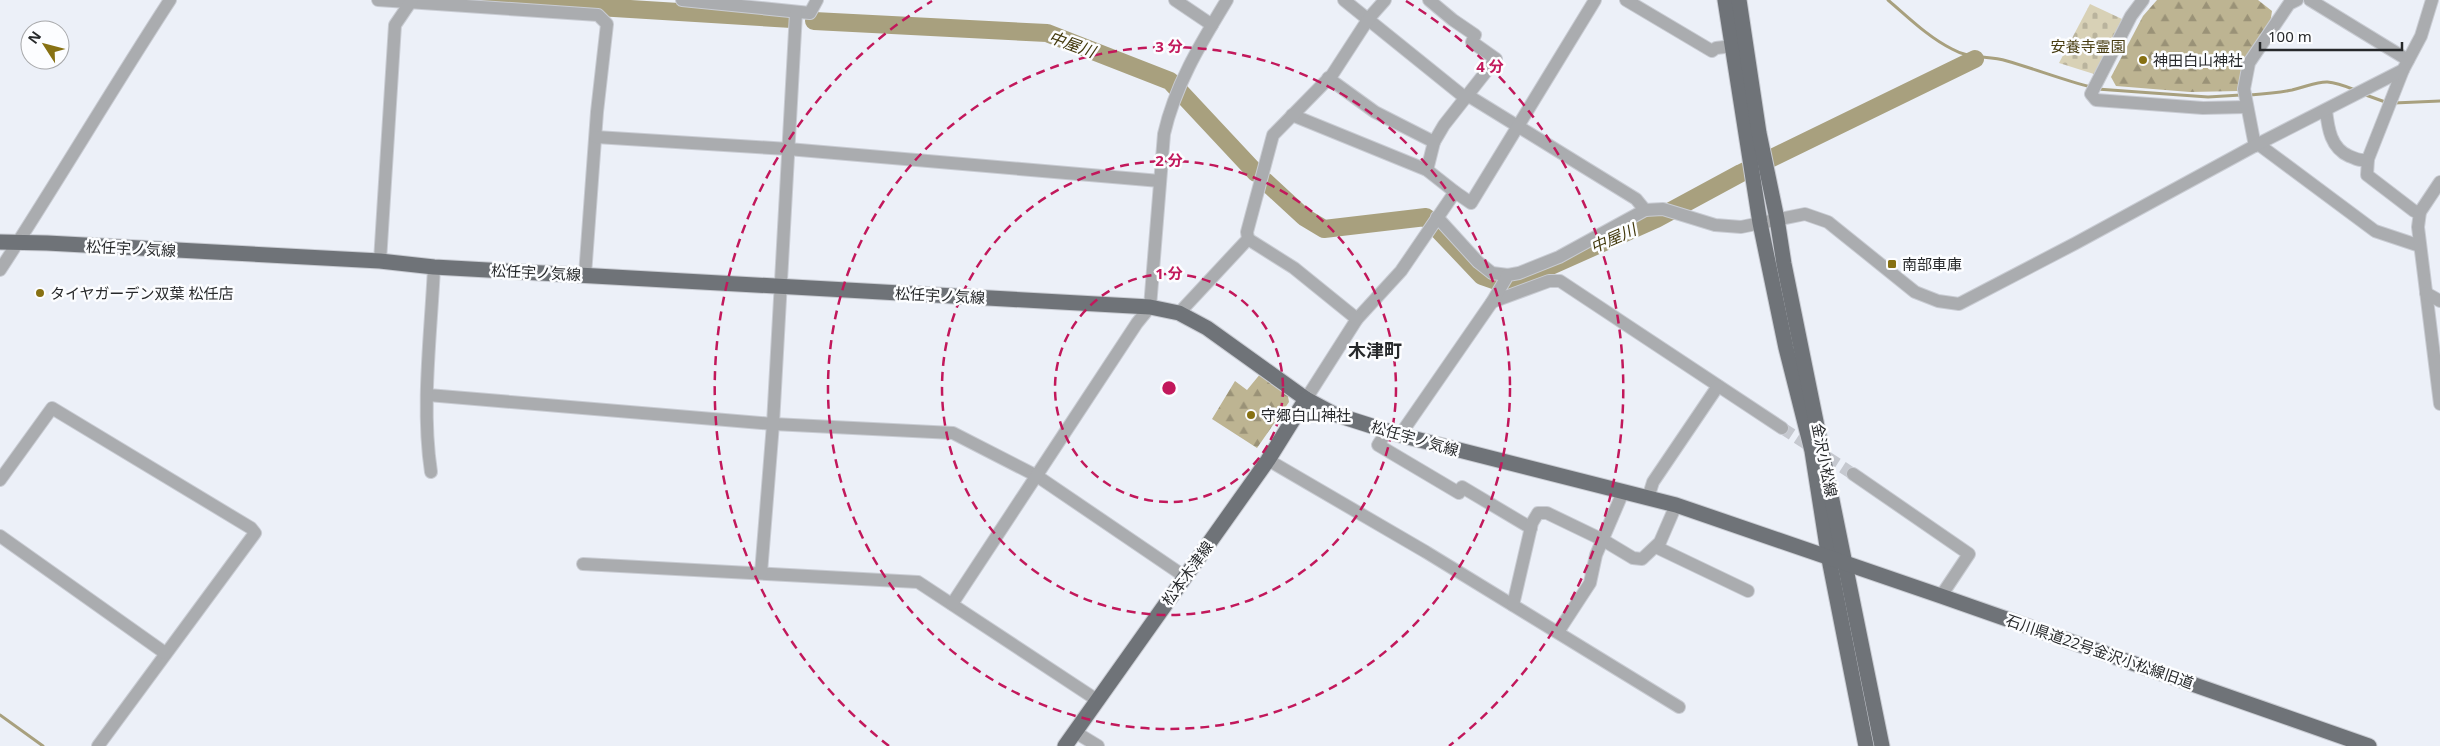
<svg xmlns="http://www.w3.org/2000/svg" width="2440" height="746" font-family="'Noto Sans','Noto Sans JP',sans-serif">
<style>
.forest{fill:url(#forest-firs)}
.cemetery{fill:url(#cemetery-stones)}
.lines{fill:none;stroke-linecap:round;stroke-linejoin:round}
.stream{stroke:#a8a07e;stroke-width:3}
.river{stroke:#a8a07e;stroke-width:18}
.minor-tunnel{stroke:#c5c8cf;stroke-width:12;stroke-dasharray:12 6;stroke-linecap:butt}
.minor-casing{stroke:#c9ccd3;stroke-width:14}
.major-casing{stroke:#c9ccd3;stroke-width:17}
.minor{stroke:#aaacaf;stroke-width:12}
.major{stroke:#6f7378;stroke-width:15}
.ring{fill:none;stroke:#c2185b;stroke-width:2.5;stroke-dasharray:9 6}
.poi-dot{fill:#877113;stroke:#fcfdff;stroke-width:2}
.labels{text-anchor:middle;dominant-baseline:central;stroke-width:5;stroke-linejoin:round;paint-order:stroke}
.park-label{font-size:15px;fill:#473c11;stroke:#fcfdff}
.poi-label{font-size:15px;fill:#27292b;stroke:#fcfdff;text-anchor:start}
.street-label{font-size:15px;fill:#27292b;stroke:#fcfdff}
.water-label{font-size:16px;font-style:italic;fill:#42380b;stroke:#fcfdff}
.quarter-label{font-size:18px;font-weight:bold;fill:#27292b;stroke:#fcfdff}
.centre{fill:#c2185b;stroke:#fcfdff;stroke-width:2.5}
.ring-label{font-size:15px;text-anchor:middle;font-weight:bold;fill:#c2185b;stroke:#fcfdff;stroke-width:5;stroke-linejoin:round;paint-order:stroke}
</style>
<defs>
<pattern id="forest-firs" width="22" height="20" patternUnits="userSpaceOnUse" patternTransform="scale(1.25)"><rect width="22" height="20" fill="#bdb492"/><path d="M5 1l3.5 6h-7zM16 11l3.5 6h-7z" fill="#9a9277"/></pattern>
<pattern id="cemetery-stones" width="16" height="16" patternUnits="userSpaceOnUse" patternTransform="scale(1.25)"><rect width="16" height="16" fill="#d8d1b6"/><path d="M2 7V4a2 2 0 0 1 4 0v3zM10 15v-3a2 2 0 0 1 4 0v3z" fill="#b9b39d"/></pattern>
</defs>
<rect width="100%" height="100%" fill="#ecf0f8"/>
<g class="forest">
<path d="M2157,0H2258L2272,11L2270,24L2239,91L2190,92L2116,86L2111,77L2143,16Z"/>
<path d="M1261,373L1287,391L1289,402L1257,448L1212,419L1235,381L1247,390Z"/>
</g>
<path class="cemetery" d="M2090,4L2122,19L2094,74L2059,63Z"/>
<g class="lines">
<g class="stream">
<path d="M1888,0C1908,17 1928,37 1952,49C1971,60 1987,55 2007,61C2035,69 2063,80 2091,87"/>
<path d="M2097,89L2208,97L2241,95"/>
<path d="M2363,94L2388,103"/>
<path d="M2250,95C2264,94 2278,93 2292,90C2323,82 2323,77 2355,90"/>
<path d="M2394,103L2440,101"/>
<path d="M0,715L43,746"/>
</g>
<g class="river">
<path d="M485,0L792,19"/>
<path d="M814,21L1047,33L1170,81L1256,173"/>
<path d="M1265,181L1304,217L1324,229L1426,217L1482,276L1508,285L1656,219L1741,173L1975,59"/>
</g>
<path class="minor-tunnel" d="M1782,428L1853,474"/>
<g class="minor-casing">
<g id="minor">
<path d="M378,0L598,15L607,24L597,112L585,275"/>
<path d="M682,0L810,13L817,0"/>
<path d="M1175,0L1212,25"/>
<path d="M1344,0L1463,96L1472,98L1636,199L1645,210"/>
<path d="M1429,0L1453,20L1475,35L1472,42L1496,59L1444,125L1434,142"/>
<path d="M1626,0L1712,51L1716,48L1733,46"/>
<path d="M2143,0L2131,16L2091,94L2096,100L2203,108L2246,107"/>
<path d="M2310,0L2408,60"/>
<path d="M2403,70L2368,159L2367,175L2414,211L2420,212"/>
<path d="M1328,78L1375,112L1434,142L1427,170"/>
<path d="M2326,110C2328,129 2331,148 2349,156C2356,159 2362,162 2368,159"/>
<path d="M1292,115L1427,170L1455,192L1401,271L1357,319L1306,399"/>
<path d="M596,137L788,149L1160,181"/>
<path d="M2258,144L2375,231L2420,246"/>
<path d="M2255,146L2244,89L2249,63L2289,4L2297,0"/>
<path d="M2440,182L2420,212L2418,227L2440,404"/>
<path d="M1455,192L1471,203L1595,0"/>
<path d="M1437,217L1478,262L1492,273L1508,275"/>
<path d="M1248,239L1294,268L1357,319"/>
<path d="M380,261L395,25L412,0"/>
<path d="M0,270C58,181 112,89 170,0"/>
<path d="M2426,293L2440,301"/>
<path d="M1492,302L1549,281H1560L1782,428"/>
<path d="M1179,313L1248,239L1247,232L1273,135L1332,75L1369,18L1385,0"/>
<path d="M428,395L773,424L953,433L1037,476L1184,576"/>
<path d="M1387,431L1378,445L1459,493"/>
<path d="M1400,435L1492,302L1508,275L1519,273L1559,257L1645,210L1663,209L1715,225L1741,227L1805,214L1828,222L1915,292L1938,301L1959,304L2076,243L2258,144L2403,70L2421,36L2432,0"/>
<path d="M1268,460L1426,552L1679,707"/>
<path d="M431,472C421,407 431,333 434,267"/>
<path d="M1853,474L1969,554L1941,596"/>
<path d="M0,480L52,408L251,528L255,533L98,746"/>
<path d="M1462,487L1531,528"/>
<path d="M1648,498L1653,482L1718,386"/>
<path d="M0,536L165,653"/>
<path d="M1656,547L1748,591"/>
<path d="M583,564L918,582L1097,700"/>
<path d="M761,573L773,424L796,13"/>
<path d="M952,604L1137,323L1150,307L1164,134C1175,85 1201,43 1227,0"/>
<path d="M1513,605L1532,523L1538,513H1547L1603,540L1633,558L1642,559L1660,542L1676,505"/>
<path d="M1558,632L1590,583L1596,555L1623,492"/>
<path d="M1075,732L1098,746"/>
</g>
</g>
<g class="major-casing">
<g id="major">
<path d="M1725,0L1760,223L1786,348L1812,451L1829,559L1866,746"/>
<path d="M1739,0L1759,133L1777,219L1784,264L1882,746"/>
<path d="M0,242L47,243L380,261L434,267L1150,307L1179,313L1207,328L1306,399L1334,414L1400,435L1676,505L1941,596L2369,746"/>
<path d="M1065,746L1268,460L1306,399"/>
</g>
</g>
<use href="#minor" class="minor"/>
<use href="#major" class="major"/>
</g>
<g class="ring">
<circle cx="1169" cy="388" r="114"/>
<circle cx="1169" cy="388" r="227"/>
<circle cx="1169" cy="388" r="341"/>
<path d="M889 746A454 454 0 0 1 932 1M1406 1A454 454 0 0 1 1449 746"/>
</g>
<g class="poi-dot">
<circle cx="2143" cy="60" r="5"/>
<rect x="1887" y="259" width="10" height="10" rx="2.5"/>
<circle cx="40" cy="293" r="5"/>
<circle cx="1251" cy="415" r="5"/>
</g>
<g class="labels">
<g class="park-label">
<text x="2088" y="46">安養寺霊園</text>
</g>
<g class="poi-label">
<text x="2153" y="60">神田白山神社</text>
<text x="1902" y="264">南部車庫</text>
<text x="50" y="293">タイヤガーデン双葉 松任店</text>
<text x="1261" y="415">守郷白山神社</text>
</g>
<g class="street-label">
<text transform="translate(131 248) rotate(3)">松任宇ノ気線</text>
<text transform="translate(536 272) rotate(3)">松任宇ノ気線</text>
<text transform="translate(940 295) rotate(3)">松任宇ノ気線</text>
<text transform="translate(1415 438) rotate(16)">松任宇ノ気線</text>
<text transform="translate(1825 460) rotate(79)">金沢小松線</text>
<text transform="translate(1187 573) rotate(-54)">松本木津線</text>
<text transform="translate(2100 651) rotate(19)">石川県道22号金沢小松線旧道</text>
</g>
<g class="water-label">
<text transform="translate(1072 44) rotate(20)">中屋川</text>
<text transform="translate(1613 238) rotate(-24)">中屋川</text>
</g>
<g class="quarter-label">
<text x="1375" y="350">木津町</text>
</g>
</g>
<circle cx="1169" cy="388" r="8" class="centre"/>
<g class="ring-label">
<text x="1169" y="52">3 分</text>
<text x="1490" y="72">4 分</text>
<text x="1169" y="166">2 分</text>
<text x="1169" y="279">1 分</text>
</g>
<g transform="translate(45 45) rotate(306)"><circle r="24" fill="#fcfdff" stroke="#a7a8aa"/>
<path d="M0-4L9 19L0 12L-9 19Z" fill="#877113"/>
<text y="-8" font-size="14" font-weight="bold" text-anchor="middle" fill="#27292b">N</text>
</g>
<path d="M2260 42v8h142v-8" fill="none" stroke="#27292b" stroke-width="2.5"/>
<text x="2268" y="42" font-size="15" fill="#27292b" stroke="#fcfdff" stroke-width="4" paint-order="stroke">100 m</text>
</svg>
